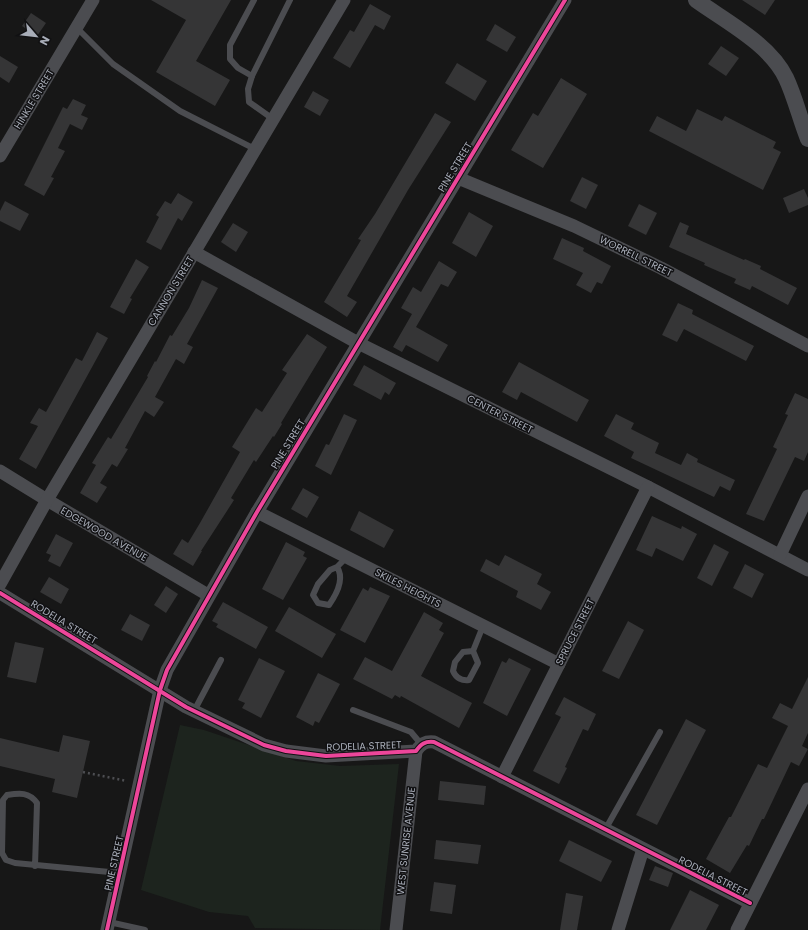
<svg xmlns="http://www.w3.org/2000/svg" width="808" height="930" font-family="Poppins,sans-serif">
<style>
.green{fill:#1d241e}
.building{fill:#353536}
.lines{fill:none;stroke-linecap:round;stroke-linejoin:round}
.path{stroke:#4d4e52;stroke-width:2.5;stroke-dasharray:2 3;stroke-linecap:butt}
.service{stroke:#4b4c50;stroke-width:6}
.minor{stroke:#4b4c50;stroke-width:13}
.tertiary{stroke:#4b4c50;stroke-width:16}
.cycleway-casing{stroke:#111113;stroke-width:6}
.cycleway{stroke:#ed469a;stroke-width:4}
.labels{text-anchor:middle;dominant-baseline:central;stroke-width:3;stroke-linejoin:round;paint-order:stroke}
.street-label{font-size:10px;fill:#a8adb8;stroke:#111113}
</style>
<rect width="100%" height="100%" fill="#171717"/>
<path class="green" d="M180,725L204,730L296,761L340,766L399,764L380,930L255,928L248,916L209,912L141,890Z"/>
<g class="building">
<path d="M151,0H231L196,61L230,80L215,106L156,72L186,20Z"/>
<path d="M742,0H775L765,15Z"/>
<path d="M370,4L391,16L384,30L375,25L350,68L333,58L350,30L354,32Z"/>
<path d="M31,13L46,23L37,36L22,26Z"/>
<path d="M495,24L516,37L507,52L486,40Z"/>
<path d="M721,46L739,58L726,76L708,64Z"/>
<path d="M0,56L18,67L9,83L0,77Z"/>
<path d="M457,63L487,81L475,101L445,83Z"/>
<path d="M561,78L587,94L543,168L511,150L533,113L538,116Z"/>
<path d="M313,91L329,100L320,116L304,107Z"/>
<path d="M73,99L86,105L81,115L88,118L82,130L70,124L58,148L65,151L51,177L54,178L44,196L24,185L63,107L67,109Z"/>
<path d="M697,109L722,121L725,116L776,142L773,148L781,152L763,190L649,131L657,116L686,131Z"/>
<path d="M435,113L451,122L408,190L347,296L357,302L347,317L324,302L361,240L358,239L375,214Z"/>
<path d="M582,177L598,185L586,209L570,201Z"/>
<path d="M804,189L808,198V205L789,213L783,198Z"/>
<path d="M178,193L193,202L182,221L178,218L161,250L146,242L159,217L156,215L165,201L171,204Z"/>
<path d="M5,201L29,214L20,231L0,221V211Z"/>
<path d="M639,204L657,213L646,235L628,226Z"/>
<path d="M469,212L493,226L476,257L452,243Z"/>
<path d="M680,222L689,226L686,234L744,260L745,259L761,266L760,269L797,288L788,305L752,286L750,290L734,283L736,279L704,265L705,263L669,247Z"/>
<path d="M233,223L248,232L236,252L221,242Z"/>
<path d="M562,238L584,248L583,251L611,266L602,284L597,282L591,293L576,285L583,273L553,259Z"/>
<path d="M136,259L149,267L130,298L132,299L124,314L110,307Z"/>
<path d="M439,261L457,272L448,287L441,284L416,327L448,345L438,362L406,345L402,352L393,347L412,314L401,308L413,287L421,292Z"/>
<path d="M202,280L218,288L187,344L193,347L184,364L176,359L155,397L164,402L154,417L145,411L125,448L128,449L117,467L112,464L100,483L107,487L97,503L80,493L96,465L92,463L108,437L111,439L148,377L147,376L155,361L156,362L170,335L172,336L189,308Z"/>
<path d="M678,303L693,310L692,314L754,346L746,361L684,329L677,342L662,335Z"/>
<path d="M97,332L108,338L36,469L19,459L38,426L30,423L39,408L46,412L76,358L82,361Z"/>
<path d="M307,334L327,347L281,423L282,424L274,437L273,436L256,462L254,460L231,498L234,500L225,514L201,551H202L193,566L173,554L182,539L188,543L200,523L240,452L232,447L256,408L262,412L287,373L282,370Z"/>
<path d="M519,362L589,400L577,422L521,392L517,400L502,392Z"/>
<path d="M364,365L396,383L389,395L385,392L381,400L353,385Z"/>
<path d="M795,393L808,399V452L804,461L795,457L764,521L746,514L777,449L773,447L788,415L785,414Z"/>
<path d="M344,414L357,420L331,475L315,466L326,444L329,445Z"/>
<path d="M616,414L634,423L631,429L659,443L655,453L681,465L687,453L698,459L697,462L735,480L730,491L720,486L714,497L631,458L634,452L604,436Z"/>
<path d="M303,488L319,497L307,518L291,509Z"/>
<path d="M359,511L394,530L384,548L350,530Z"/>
<path d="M652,516L681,529L682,526L697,534L683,561L656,548L652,557L636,550Z"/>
<path d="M56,534L73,543L60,567L48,561L51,555L46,553Z"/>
<path d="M286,542L305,552L303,556L307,558L283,600L262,589Z"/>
<path d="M714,544L729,552L712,586L697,578Z"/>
<path d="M505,555L542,574L537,584L551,592L541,610L516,597L518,591L480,571L486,559L499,566Z"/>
<path d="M745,564L764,574L752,598L733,588Z"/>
<path d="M49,577L69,589L61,604L40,592Z"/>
<path d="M166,586L178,594L166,613L154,605Z"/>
<path d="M370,587L390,596L365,643L340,630L363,588L368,591Z"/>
<path d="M223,602L268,627L256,649L216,627L218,624L212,621Z"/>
<path d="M289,607L336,634L322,658L275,631Z"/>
<path d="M424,612L443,623L439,630L444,633L421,676L472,703L459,728L401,696L400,698L395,695L392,699L353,679L365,657L392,671Z"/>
<path d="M130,614L150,625L142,641L121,630Z"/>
<path d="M628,621L644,630L619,679L602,671Z"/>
<path d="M15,642L44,648L36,683L7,677Z"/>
<path d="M259,658L285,671L261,718L242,708L245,703L238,700Z"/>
<path d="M509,658L531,669L507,716L483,703L502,661L506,663Z"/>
<path d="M318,673L340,684L319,723L315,721L313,726L296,717Z"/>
<path d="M808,677V733L802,746L808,749L799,766L791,762L764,819H762L749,846L747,845L730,873L706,859L729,817H731L758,764L767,768L788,726L772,718L780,703L792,709Z"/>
<path d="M564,697L596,714L588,731L583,729L565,767L567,768L559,784L533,771L561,717L555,714Z"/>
<path d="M686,719L706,730L657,825L636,815Z"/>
<path d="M63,735L90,741L77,798L52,792L55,779L0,766V738L59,752Z"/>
<path d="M440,781L486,786L484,805L438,800Z"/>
<path d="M436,840L481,845L478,864L434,859Z"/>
<path d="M569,840L612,861L601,882L559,861Z"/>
<path d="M655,866L673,873L668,887L649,880Z"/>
<path d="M434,882L456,885L452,914L430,911Z"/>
<path d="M690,890L719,905L706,930H670Z"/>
<path d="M566,893L583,896L577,930H560Z"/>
</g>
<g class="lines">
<path class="path" d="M83,772L127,781"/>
<g class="service">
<path d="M77,28L113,64L180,111L255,149"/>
<path d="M252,76L238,68L230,59V45L254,0"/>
<path d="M273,119L249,102L248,89L252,76L290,0"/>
<path d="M337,567C345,579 336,595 329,605L318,603L313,595L318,584L330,570L337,567L347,557"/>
<path d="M473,651L463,652L455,662L453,671C456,678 462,681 469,680L478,663L473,651L483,626"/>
<path d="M353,710L411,732L421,744"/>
<path d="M194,711L221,660"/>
<path d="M605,830L660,732"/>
<path d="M35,866L37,803C29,792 20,793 7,795L3,800L2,853L6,860L15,863L120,873"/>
<path d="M109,922L145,930"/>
</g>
<g class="minor">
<path d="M0,156L93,0"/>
<path d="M458,178L574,226L661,268L808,346"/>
<path d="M194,252L358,343L648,487L808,570"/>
<path d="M0,471L47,500L208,595"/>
<path d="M257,512L559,664"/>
<path d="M780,555L808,496"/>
<path d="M0,584L47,500L344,0"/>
<path d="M0,593L186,707L264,745L286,751L326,756L416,751C421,744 425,741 434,742L750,903"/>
<path d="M502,777L648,487"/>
<path d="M107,930L160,690L167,670L257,512L565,0"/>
<path d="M396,930L416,751"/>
<path d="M618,930L643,849"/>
<path d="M737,930L808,789"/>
</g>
<path class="tertiary" d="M696,0C725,21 770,44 786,78C795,97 800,119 808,139"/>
<g class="cycleway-casing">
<g id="cycleway">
<path d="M0,593L186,707L264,745L286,751L326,756L416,751C421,744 425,741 434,742L750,903"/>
<path d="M107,930L160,690L167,670L257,512L565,0"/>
</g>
</g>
<use href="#cycleway" class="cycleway"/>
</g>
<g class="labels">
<g class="street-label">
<text transform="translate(34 99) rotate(-59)">HINKLE STREET</text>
<text transform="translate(455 167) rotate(-59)">PINE STREET</text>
<text transform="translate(636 256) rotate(26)">WORRELL STREET</text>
<text transform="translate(171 291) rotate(-59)">CANNON STREET</text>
<text transform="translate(500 414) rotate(27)">CENTER STREET</text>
<text transform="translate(288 444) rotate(-59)">PINE STREET</text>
<text transform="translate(104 534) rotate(30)">EDGEWOOD AVENUE</text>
<text transform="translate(408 588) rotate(27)">SKILES HEIGHTS</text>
<text transform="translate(64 622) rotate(31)">RODELIA STREET</text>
<text transform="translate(575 632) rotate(-63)">SPRUCE STREET</text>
<text transform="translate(364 746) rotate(-2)">RODELIA STREET</text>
<text transform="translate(406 841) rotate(-84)">WEST SUNRISE AVENUE</text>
<text transform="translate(114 863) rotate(-77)">PINE STREET</text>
<text transform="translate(713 876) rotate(27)">RODELIA STREET</text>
</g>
</g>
<g transform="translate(36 36) rotate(118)" stroke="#111113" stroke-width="3" paint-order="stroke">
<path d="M0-3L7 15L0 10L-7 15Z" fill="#a8adb8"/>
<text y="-6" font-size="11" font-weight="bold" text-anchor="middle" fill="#a8adb8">N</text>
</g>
</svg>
